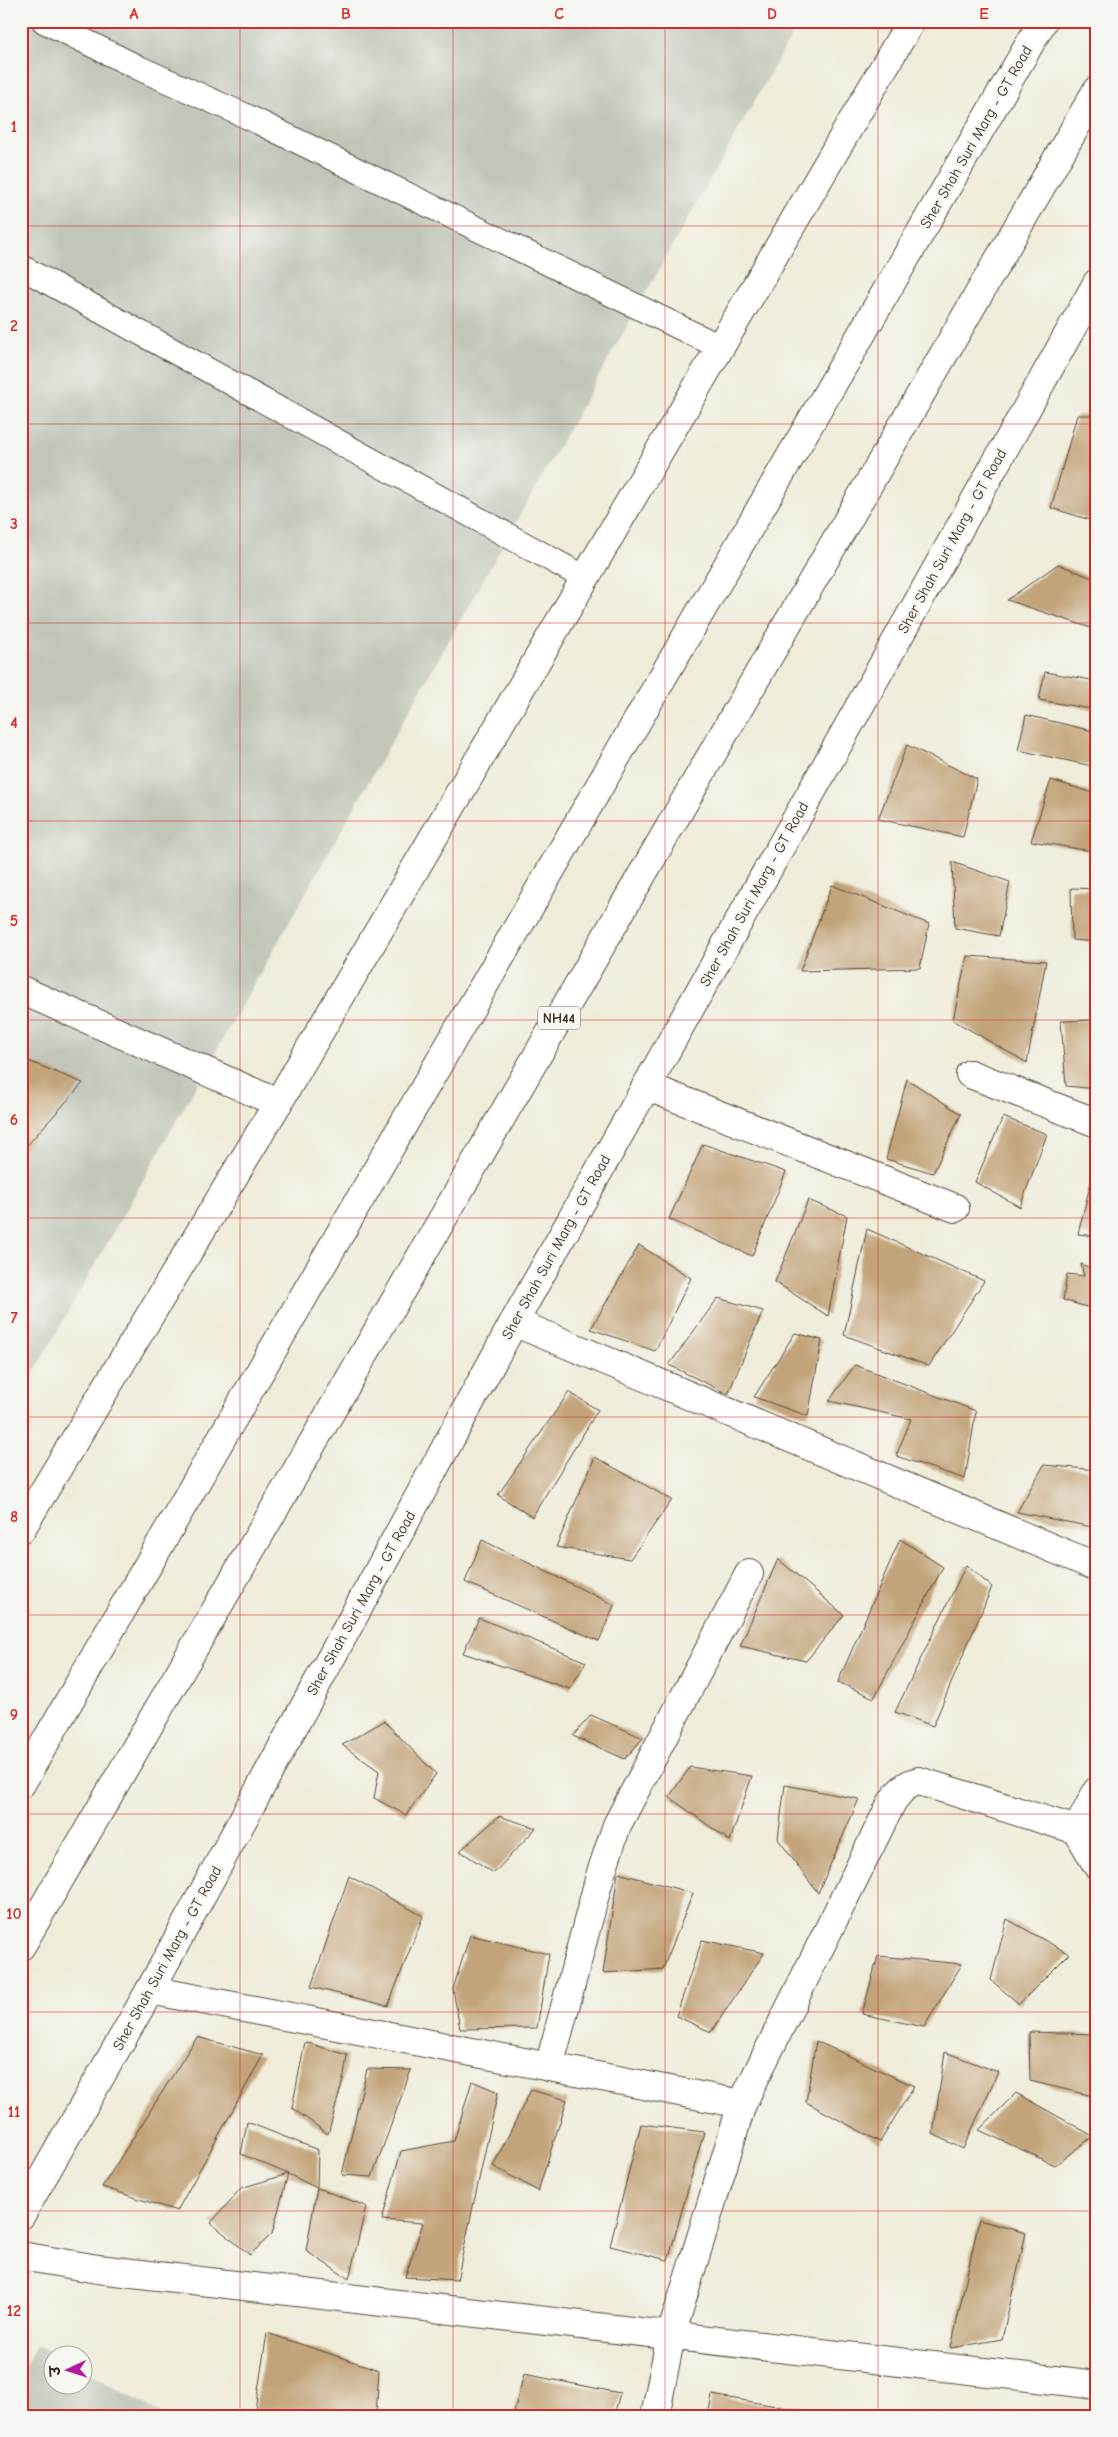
<svg xmlns="http://www.w3.org/2000/svg" width="1118" height="2437" font-family="'Comic Neue','Playpen Sans Deva',sans-serif">
<style>
.industrial{fill:#c1c6b9}
.building{fill:#c3a47a}
.lines{fill:none;stroke-linecap:round;stroke-linejoin:round}
.lane-casing{stroke:#56473a;stroke-width:26}
.street-casing{stroke:#56473a;stroke-width:30}
.secondary-casing{stroke:#56473a;stroke-width:30}
.highway-casing{stroke:#56473a;stroke-width:30}
.lane{stroke:#fff;stroke-width:24}
.street{stroke:#fff;stroke-width:28}
.secondary{stroke:#fff;stroke-width:28}
.highway{stroke:#fff;stroke-width:28}
.grid{fill:none;stroke:#d62828;stroke-width:1;stroke-opacity:0.55}
.labels{text-anchor:middle;dominant-baseline:central;stroke-width:5;stroke-linejoin:round;paint-order:stroke}
.shield{fill:#f6f6f2;stroke:#73675e;stroke-width:1}
.shield-label{font-size:14px;font-weight:bold;fill:#3b2a1e}
.street-label{font-size:15px;fill:#3b2a1e;stroke:#f6f6f2}
.neatline{fill:none;stroke:#d62828;stroke-width:2}
.grid-label{font-size:16px;text-anchor:middle;font-weight:bold;fill:#d62828}
</style>
<rect width="100%" height="100%" fill="#f6f6f2"/>
<filter id="ink" filterUnits="userSpaceOnUse"><feTurbulence type="fractalNoise" baseFrequency=".02" numOctaves="2"/><feDisplacementMap in="SourceGraphic" scale="10" xChannelSelector="R" yChannelSelector="G"/><feConvolveMatrix kernelMatrix="1 2 1 2 8 2 1 2 1" color-interpolation-filters="sRGB"/></filter>
<filter id="wash" filterUnits="userSpaceOnUse"><feTurbulence type="fractalNoise" baseFrequency=".0096" numOctaves="4" result="noise"/><feDisplacementMap in="SourceGraphic" scale="20" xChannelSelector="R" yChannelSelector="G"/><feGaussianBlur stdDeviation="1.12" result="paint"/><feColorMatrix in="noise" values="0 0 0 0 0 0 0 0 0 0 0 0 0 0 0 0 0 1.4 0 .05"/><feComposite in="paint" operator="in"/></filter>
<g filter="url(#wash)">
<rect width="100%" height="100%" fill="#efecd9"/>
<g class="industrial">
<path d="M21,21H800L21,1395Z"/>
<path d="M37,2345L55,2354H52V2384H82L83,2370L166,2416H21V2371Z"/>
</g>
<g id="blocks">
<g class="building">
<path d="M1077,415H1097V522L1051,508Z"/>
<path d="M1058,564L1097,580V630L1007,600Z"/>
<path d="M1045,672L1097,681V710L1039,700Z"/>
<path d="M1026,715L1097,732V767L1018,750Z"/>
<path d="M907,745L977,779L963,837L878,819Z"/>
<path d="M1051,780L1097,794V852L1031,841Z"/>
<path d="M952,862L1010,882L999,936L955,928Z"/>
<path d="M832,885L929,924L920,968L800,971Z"/>
<path d="M1071,888L1097,889V942L1072,940Z"/>
<path d="M967,956L1046,961L1027,1063L953,1020Z"/>
<path d="M1097,1020V1089L1066,1086L1061,1021Z"/>
<path d="M21,1058L83,1083L21,1152Z"/>
<path d="M907,1079L961,1114L933,1173L886,1159Z"/>
<path d="M1003,1117L1047,1134L1020,1207L975,1182Z"/>
<path d="M703,1144L786,1172L752,1256L669,1219Z"/>
<path d="M1096,1162H1097V1236L1078,1234Z"/>
<path d="M808,1200L847,1216L828,1316L775,1282Z"/>
<path d="M867,1229L984,1281L929,1366L844,1335Z"/>
<path d="M639,1245L691,1278L655,1351L591,1329Z"/>
<path d="M1081,1264L1097,1271V1310L1063,1300L1067,1274L1084,1276Z"/>
<path d="M718,1298L763,1311L728,1394L669,1365Z"/>
<path d="M795,1333L822,1340L808,1416L754,1397Z"/>
<path d="M855,1365L976,1411L965,1479L896,1456L911,1419L829,1401Z"/>
<path d="M569,1392L598,1410L532,1517L498,1495Z"/>
<path d="M595,1457L672,1500L630,1559L556,1547Z"/>
<path d="M1044,1465L1097,1470V1528L1017,1512Z"/>
<path d="M900,1539L943,1567L874,1698L838,1682Z"/>
<path d="M482,1540L614,1605L599,1641L465,1582Z"/>
<path d="M778,1559L844,1615L806,1661L740,1646Z"/>
<path d="M966,1565L992,1587L933,1726L895,1712Z"/>
<path d="M479,1618L586,1662L570,1689L463,1653Z"/>
<path d="M591,1715L643,1738L625,1759L573,1736Z"/>
<path d="M384,1721L436,1774L406,1815L374,1798L379,1771L342,1745Z"/>
<path d="M690,1767L752,1776L730,1841L669,1797Z"/>
<path d="M785,1785L859,1799L818,1893L778,1839Z"/>
<path d="M499,1816L536,1828L494,1873L460,1851Z"/>
<path d="M618,1873L693,1893L663,1969L603,1973Z"/>
<path d="M349,1876L423,1916L388,2006L311,1987Z"/>
<path d="M1007,1919L1069,1954L1019,2004L991,1980Z"/>
<path d="M470,1935L549,1954L537,2028L460,2029L453,1989Z"/>
<path d="M702,1940L764,1953L711,2032L676,2016Z"/>
<path d="M878,1956L962,1964L924,2027L862,2014Z"/>
<path d="M1029,2032L1097,2034V2097L1030,2081Z"/>
<path d="M197,2037L263,2055L177,2211L102,2187Z"/>
<path d="M816,2041L914,2086L880,2142L806,2102Z"/>
<path d="M305,2042L347,2055L344,2076L328,2134L292,2108Z"/>
<path d="M945,2052L998,2072L963,2149L933,2134Z"/>
<path d="M367,2069L411,2070L372,2177L342,2175Z"/>
<path d="M472,2081L498,2092L457,2280L405,2277L423,2223L382,2220L401,2151L454,2141Z"/>
<path d="M531,2090L567,2100L538,2191L493,2166Z"/>
<path d="M1016,2093L1093,2136L1055,2165L979,2130Z"/>
<path d="M247,2122L318,2150L317,2188L288,2174L272,2234L250,2255L211,2223L241,2188L288,2174L241,2154Z"/>
<path d="M641,2124L704,2132L668,2260L610,2246Z"/>
<path d="M317,2188L366,2206L349,2279L306,2251Z"/>
<path d="M979,2220L1026,2233L1002,2339L951,2348Z"/>
<path d="M267,2333L379,2370L376,2416H254Z"/>
<path d="M524,2374L620,2393L614,2416H513Z"/>
<path d="M712,2395L828,2415V2416H708Z"/>
</g>
</g>
</g>
<g filter="url(#ink)">
<use href="#blocks" fill-opacity="0" stroke="#56473a" stroke-width="1"/>
<g class="lines">
<g class="lane-casing">
<g id="lane">
<path d="M44,21L139,68L248,117L720,347"/>
<path d="M21,267L585,578"/>
</g>
</g>
<g class="street-casing">
<g id="street">
<path d="M21,990L278,1103"/>
<path d="M970,1074L1097,1123"/>
<path d="M646,1086L955,1208"/>
<path d="M514,1322L1097,1567"/>
<path d="M1077,1830L1097,1791"/>
<path d="M150,1990L742,2104"/>
<path d="M549,2067L600,1876L617,1825L749,1574"/>
<path d="M21,2256L98,2269L1097,2385"/>
<path d="M655,2416L671,2335L742,2104L892,1802C900,1791 905,1784 919,1781L1077,1830L1097,1865"/>
</g>
</g>
<g class="secondary-casing">
<g id="secondary">
<path d="M21,1529L278,1103L911,21"/>
<path d="M21,2215L150,1990L514,1322L1097,283"/>
</g>
</g>
<g class="highway-casing">
<g id="highway">
<path d="M21,1784L1043,21"/>
<path d="M21,1946L1097,90"/>
</g>
</g>
<use href="#lane" class="lane"/>
<use href="#street" class="street"/>
<use href="#secondary" class="secondary"/>
<use href="#highway" class="highway"/>
</g>
</g>
<path class="grid" d="M240,21V2416M453,21V2416M665,21V2416M878,21V2416M21,226H1097M21,424H1097M21,623H1097M21,821H1097M21,1020H1097M21,1218H1097M21,1417H1097M21,1615H1097M21,1814H1097M21,2012H1097M21,2211H1097"/>
<g class="labels">
<rect class="shield" x="538" y="1006.5" width="42" height="23" rx="4"/>
<g class="shield-label">
<text x="559" y="1018">NH44</text>
</g>
<g class="street-label">
<text transform="translate(976 137) rotate(-60)">Sher Shah Suri Marg - GT Road</text>
<text transform="translate(952 541) rotate(-61)">Sher Shah Suri Marg - GT Road</text>
<text transform="translate(754 894) rotate(-61)">Sher Shah Suri Marg - GT Road</text>
<text transform="translate(556 1247) rotate(-61)">Sher Shah Suri Marg - GT Road</text>
<text transform="translate(361 1603) rotate(-61)">Sher Shah Suri Marg - GT Road</text>
<text transform="translate(167 1958) rotate(-61)">Sher Shah Suri Marg - GT Road</text>
</g>
</g>
<rect width="1118" height="2437" fill="none" stroke="#f6f6f2" stroke-width="55"/>
<g transform="translate(68 2370) rotate(266)"><circle r="24" fill="#f6f6f2" stroke="#aba49d"/>
<path d="M0-4L9 19L0 12L-9 19Z" fill="#b5179e"/>
<text y="-8" font-size="14" font-weight="bold" text-anchor="middle" fill="#3b2a1e">उ</text>
</g>
<rect x="28" y="28" width="1062" height="2382" class="neatline"/>
<g class="grid-label">
<text x="134" y="19">A</text>
<text x="346" y="19">B</text>
<text x="559" y="19">C</text>
<text x="772" y="19">D</text>
<text x="984" y="19">E</text>
<text x="14" y="132">1</text>
<text x="14" y="331">2</text>
<text x="14" y="529">3</text>
<text x="14" y="728">4</text>
<text x="14" y="926">5</text>
<text x="14" y="1125">6</text>
<text x="14" y="1323">7</text>
<text x="14" y="1522">8</text>
<text x="14" y="1720">9</text>
<text x="14" y="1919">10</text>
<text x="14" y="2117">11</text>
<text x="14" y="2316">12</text>
</g>
</svg>
